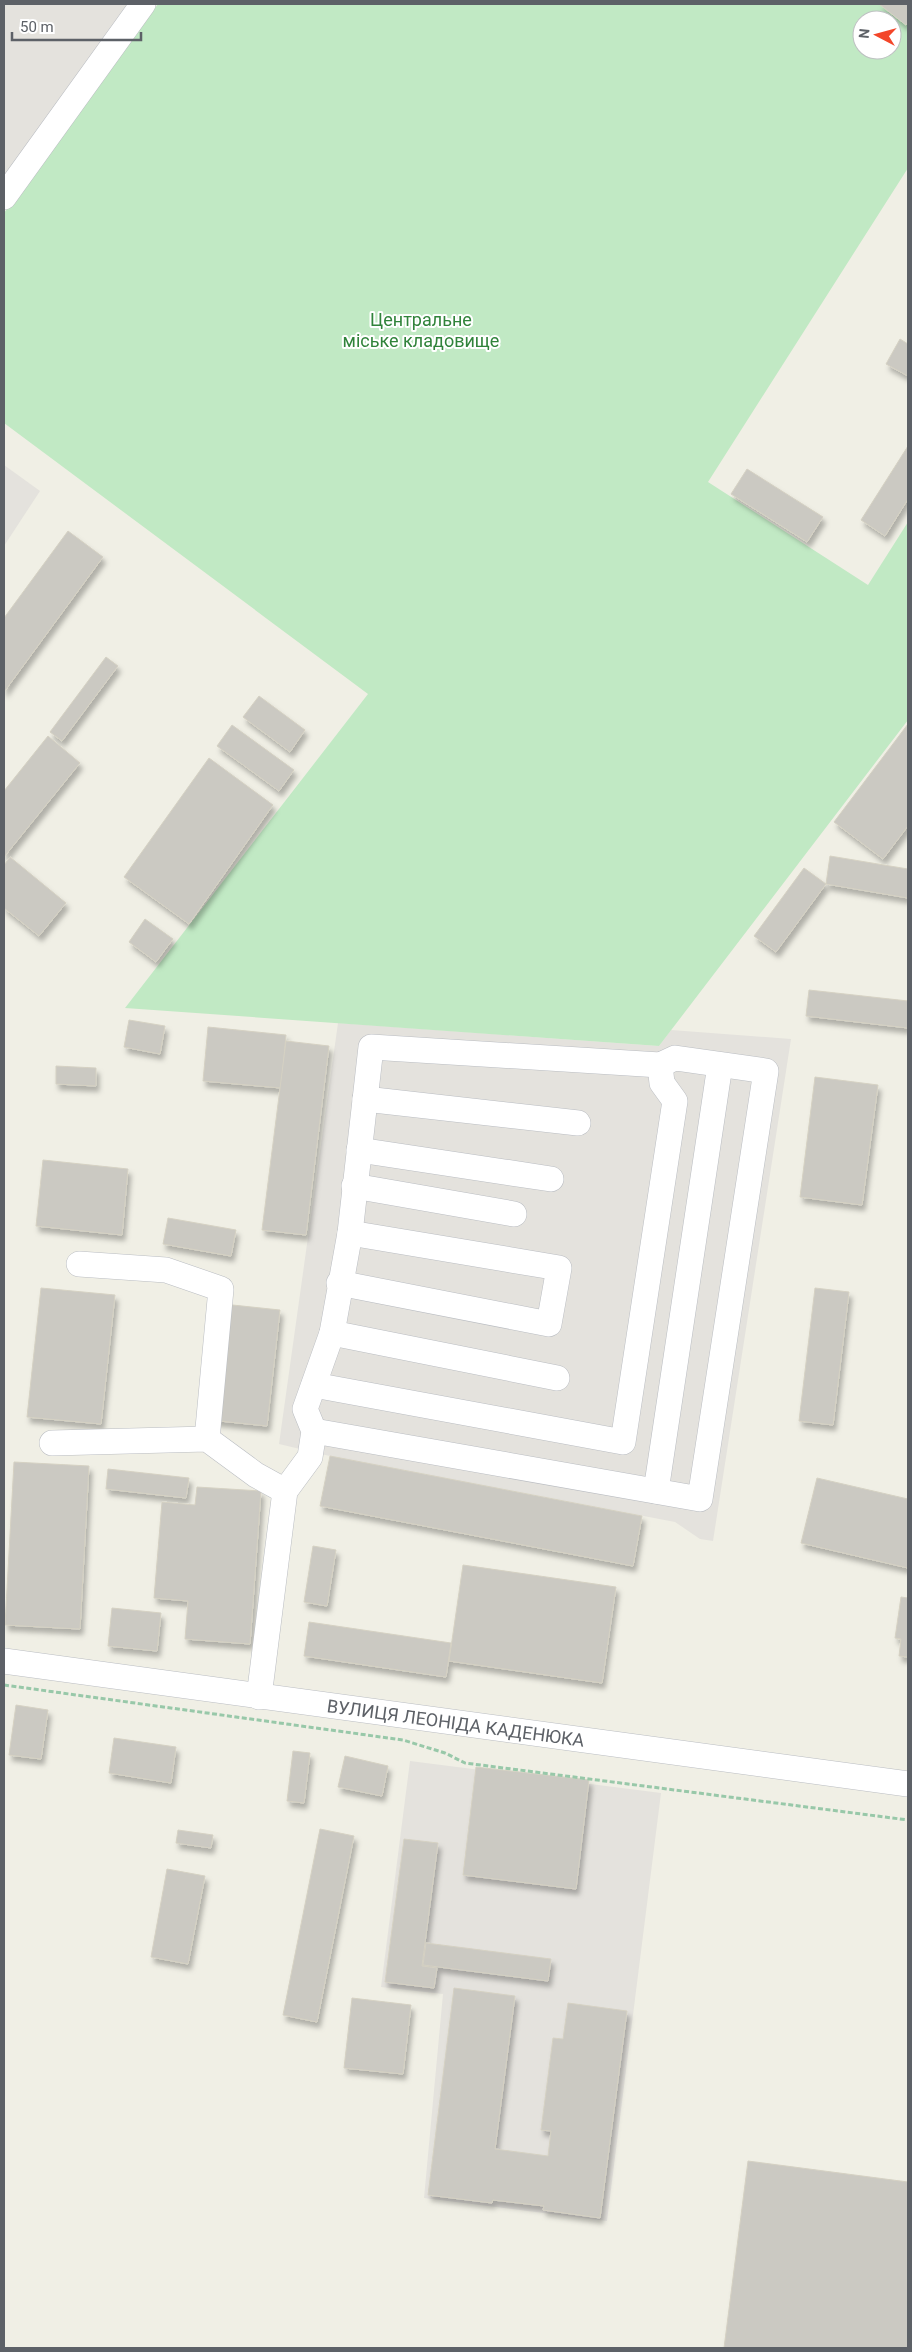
<svg xmlns="http://www.w3.org/2000/svg" width="912" height="2352" font-family="Roboto,sans-serif">
<style>
.industrial{fill:#e4e2dd}
.green{fill:#c1e9c4;fill-rule:evenodd}
.building{fill:#cbc9c2;stroke:#d5d1c3;filter:url(#shadow)}
.lines{fill:none;stroke-linecap:round;stroke-linejoin:round}
.minor-casing{stroke:#babdc2;stroke-width:26}
.path{stroke:#98c8a9;stroke-width:3;stroke-dasharray:5 2.5;stroke-linecap:butt}
.minor{stroke:#fff;stroke-width:25}
.labels{text-anchor:middle;dominant-baseline:central;stroke-width:4;stroke-linejoin:round;paint-order:stroke}
.park-label{font-size:18px;fill:#30833a;stroke:#fff}
.street-label{font-size:18px;fill:#5d6167;stroke:#fff}
</style>
<defs>
<filter id="shadow"><feDropShadow dx="3" dy="5.5" stdDeviation="2.5" flood-color="#0004"/></filter>
</defs>
<rect width="100%" height="100%" fill="#f0efe5"/>
<g class="industrial">
<path d="M4,4H132L4,176Z"/>
<path d="M4,465L40,491L4,546Z"/>
<path d="M338,1023L659,1046L671,1030L791,1039L713,1541L700,1539L675,1522L330,1456L279,1444Z"/>
<path d="M410,1761L661,1793L607,2221L424,2198L443,1994L381,1987Z"/>
</g>
<path class="green" d="M158,4H908V168L708,482L868,585L908,522V720L659,1046L125,1008L368,694L4,423V213ZM862,20H892V50H862Z"/>
<g class="building">
<path d="M879,4H908V22L906,25Z"/>
<path d="M900,339L908,344V376L886,364Z"/>
<path d="M908,446V499L885,536L861,520Z"/>
<path d="M747,469L823,517L807,542L731,494Z"/>
<path d="M68,531L103,557L4,692V618Z"/>
<path d="M106,657L118,666L62,741L50,732Z"/>
<path d="M259,696L305,730L290,752L243,717Z"/>
<path d="M908,724V826L883,859L834,822Z"/>
<path d="M232,725L294,770L279,791L217,746Z"/>
<path d="M48,736L80,763L4,857V791Z"/>
<path d="M209,758L273,805L189,924L124,877Z"/>
<path d="M830,856L908,869V898L826,884Z"/>
<path d="M10,857L66,903L39,936L4,908V865Z"/>
<path d="M804,868L826,884L776,952L754,936Z"/>
<path d="M145,919L173,939L156,962L129,942Z"/>
<path d="M809,990L908,1001V1028L806,1016Z"/>
<path d="M129,1020L165,1026L160,1054L124,1047Z"/>
<path d="M208,1027L286,1035L281,1088L203,1081Z"/>
<path d="M286,1041L329,1046L306,1235L262,1230Z"/>
<path d="M56,1066L96,1068V1086L56,1084Z"/>
<path d="M815,1077L878,1085L862,1205L800,1197Z"/>
<path d="M43,1160L128,1169L122,1235L36,1226Z"/>
<path d="M168,1218L236,1230L231,1256L163,1244Z"/>
<path d="M41,1288L115,1295L101,1424L27,1417Z"/>
<path d="M815,1288L849,1292L833,1425L799,1421Z"/>
<path d="M223,1304L280,1310L267,1426L210,1420Z"/>
<path d="M330,1456L642,1516L633,1566L320,1506Z"/>
<path d="M14,1462L89,1466L80,1629L5,1625Z"/>
<path d="M108,1469L189,1478L186,1498L106,1489Z"/>
<path d="M817,1478L908,1499V1568L801,1543Z"/>
<path d="M197,1487L261,1491L250,1644L185,1639L188,1601L154,1598L162,1502L195,1505Z"/>
<path d="M313,1546L336,1550L327,1606L304,1602Z"/>
<path d="M463,1565L616,1587L602,1683L449,1661Z"/>
<path d="M901,1597L908,1598V1657L899,1656L901,1639L895,1638Z"/>
<path d="M112,1608L161,1613L157,1651L108,1646Z"/>
<path d="M309,1622L451,1643L446,1677L304,1656Z"/>
<path d="M16,1705L48,1710L41,1759L9,1755Z"/>
<path d="M114,1738L176,1747L171,1783L109,1773Z"/>
<path d="M293,1751L310,1753L304,1803L287,1801Z"/>
<path d="M345,1756L388,1766L382,1796L338,1787Z"/>
<path d="M476,1767L589,1780L576,1889L463,1875Z"/>
<path d="M320,1829L354,1836L317,2022L283,2015Z"/>
<path d="M178,1830L213,1835L211,1848L176,1843Z"/>
<path d="M404,1839L438,1843L422,1966L437,1968L434,1988L385,1982Z"/>
<path d="M167,1869L205,1876L188,1964L151,1957Z"/>
<path d="M426,1943L551,1959L548,1981L423,1965Z"/>
<path d="M454,1988L515,1996L495,2149L548,2156L551,2131L541,2130L553,2038L563,2039L568,2003L627,2011L600,2218L543,2210L544,2206L493,2200L492,2203L428,2195Z"/>
<path d="M352,1998L411,2005L403,2074L344,2068Z"/>
<path d="M748,2161L908,2182V2348H724Z"/>
</g>
<g class="lines">
<g class="minor-casing">
<g id="minor">
<path d="M4,197L143,4"/>
<path d="M365,1099L578,1123"/>
<path d="M359,1150L551,1179"/>
<path d="M354,1186L514,1214"/>
<path d="M79,1264L166,1270L221,1289L207,1439"/>
<path d="M339,1283L549,1324L559,1268L350,1233"/>
<path d="M332,1333L557,1378"/>
<path d="M314,1385L623,1442L675,1101L662,1083L660,1065"/>
<path d="M52,1443L207,1439L256,1475L285,1491"/>
<path d="M656,1491L720,1065"/>
<path id="s1" d="M4,1661L908,1784"/>
<path d="M259,1697L285,1491L310,1457L314,1431L305,1409L332,1333L350,1233L371,1047L660,1065L675,1058L766,1071L700,1499L314,1431"/>
</g>
</g>
<path class="path" d="M4,1685L403,1740L445,1753L465,1763L908,1820"/>
<use href="#minor" class="minor"/>
</g>
<g class="labels">
<g class="park-label">
<text x="421" y="319">Центральне<tspan x="421" dy="21">міське кладовище</tspan></text>
</g>
<g class="street-label">
<text stroke="none"><textPath href="#s1" startOffset="456">ВУЛИЦЯ ЛЕОНІДА КАДЕНЮКА</textPath></text>
</g>
</g>
<rect width="912" height="2352" fill="none" stroke="#5d6167" stroke-width="10"/>
<g transform="translate(877 35) rotate(276)"><circle r="24" fill="#ffffff" stroke="#bec0c2"/>
<path d="M0-4L9 19L0 12L-9 19Z" fill="#f34629"/>
<text y="-8" font-size="14" font-weight="bold" text-anchor="middle" fill="#5d6167">N</text>
</g>
<path d="M12 32v8h129v-8" fill="none" stroke="#5d6167" stroke-width="2.5"/>
<text x="20" y="32" font-size="15" fill="#5d6167" stroke="#ffffff" stroke-width="4" paint-order="stroke">50 m</text>
</svg>
